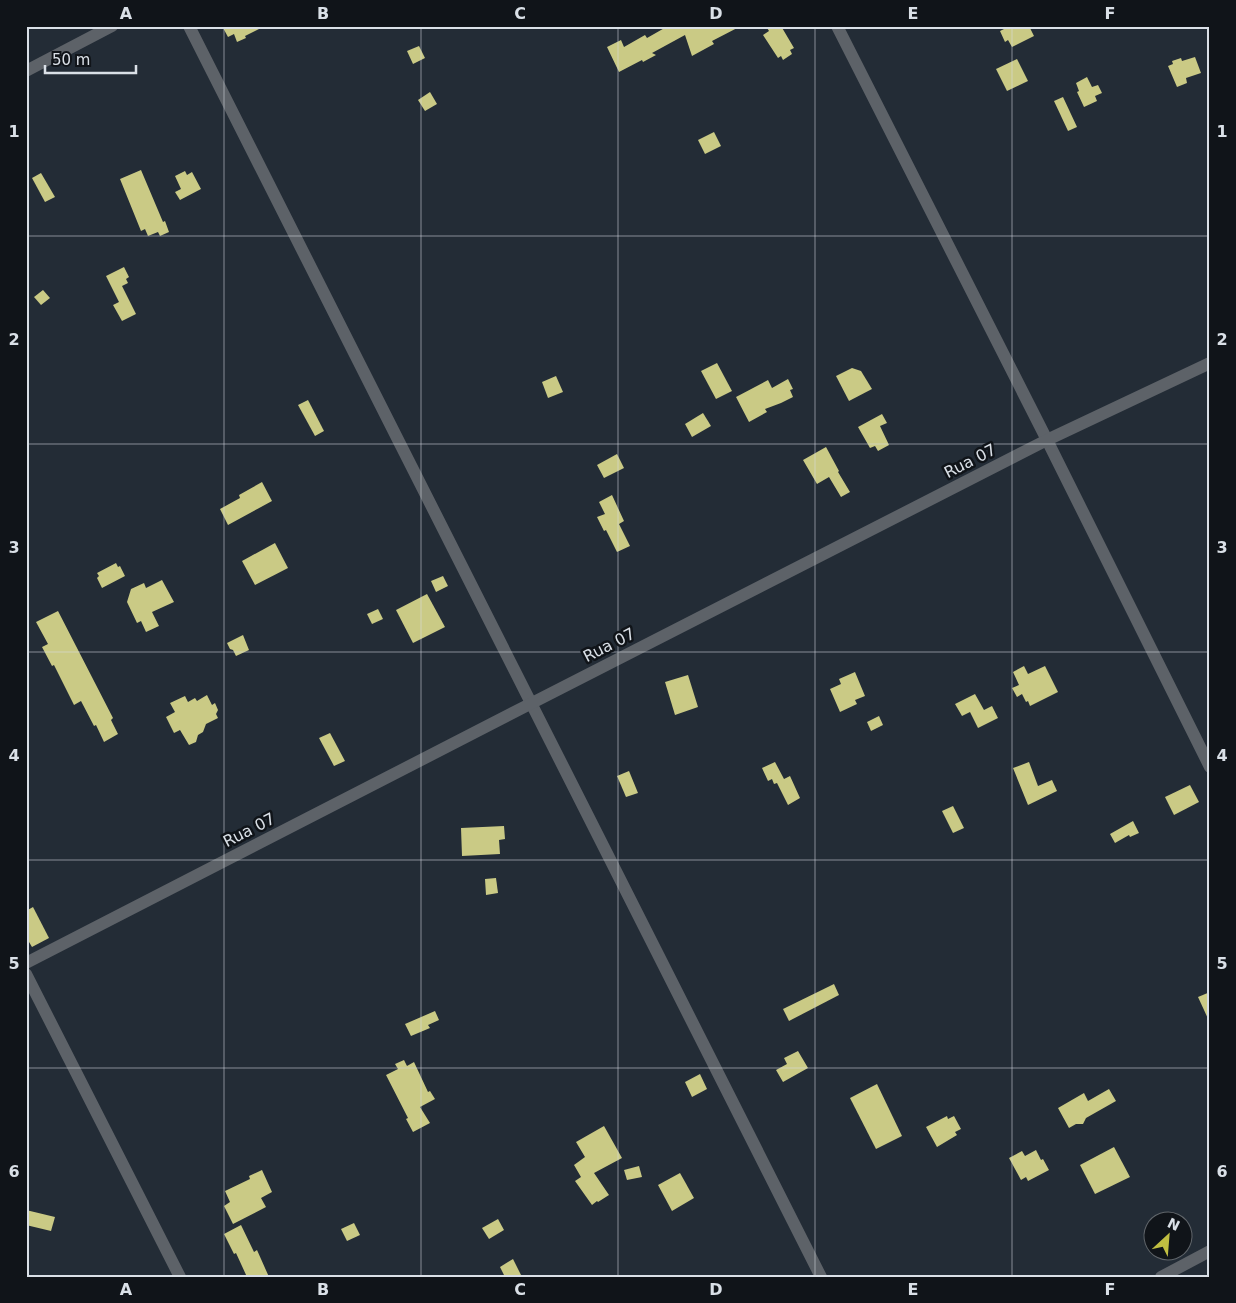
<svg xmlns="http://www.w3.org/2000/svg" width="1236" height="1303" font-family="'DejaVu Sans',sans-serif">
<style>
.building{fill:#caca85}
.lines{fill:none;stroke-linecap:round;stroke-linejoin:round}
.minor{stroke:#5d6268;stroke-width:12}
.grid{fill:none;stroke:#dae0e7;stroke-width:1;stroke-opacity:0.55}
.labels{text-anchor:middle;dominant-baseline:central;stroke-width:5;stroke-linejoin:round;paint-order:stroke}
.street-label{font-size:16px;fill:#dae0e7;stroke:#101419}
.neatline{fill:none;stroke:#dae0e7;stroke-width:2}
.grid-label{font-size:16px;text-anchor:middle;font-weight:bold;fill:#dae0e7}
</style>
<rect width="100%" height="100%" fill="#232c36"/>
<g class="building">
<path d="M222,26H265L245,36L246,38L237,42L234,34L228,37Z"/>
<path d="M668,26H741L712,41L714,44L692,56L685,35L652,53L656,55L643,62L642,60L619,72L607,47L621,40L624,47L645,35L647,38Z"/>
<path d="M766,26H781L794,48L790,50L792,54L783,60L781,56L778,58L763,35L769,31Z"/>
<path d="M1010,26H1029L1034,36L1012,47L1008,40L1005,42L1000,31Z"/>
<path d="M419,46L425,58L413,64L407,51Z"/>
<path d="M1195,57L1201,73L1186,78L1187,83L1177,87L1168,66L1173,64L1172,61L1181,58L1182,61Z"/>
<path d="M1017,59L1028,81L1007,91L996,69Z"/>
<path d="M1087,77L1092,87L1098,85L1102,93L1095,96L1097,101L1084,107L1077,92L1079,91L1076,83Z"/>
<path d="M430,92L437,104L425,111L418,100Z"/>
<path d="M1063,97L1077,127L1068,131L1054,101Z"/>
<path d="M714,132L721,146L705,154L698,140Z"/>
<path d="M141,170L163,222L165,221L169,232L160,236L158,232L148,236L145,229L141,231L120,179Z"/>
<path d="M185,171L187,175L192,172L201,189L180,200L175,192L181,189L175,176Z"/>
<path d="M41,173L55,197L45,202L32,178Z"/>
<path d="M124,267L129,277L126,279L128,283L122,286L136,314L122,321L113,305L119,302L106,276Z"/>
<path d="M43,290L50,298L41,305L34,297Z"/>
<path d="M717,363L732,391L716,399L701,371Z"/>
<path d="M852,368L861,371L872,389L849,401L836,376Z"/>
<path d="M556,376L563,392L548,398L542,382Z"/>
<path d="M788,379L793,389L790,390L793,397L781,403L765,409L767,412L749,422L736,397L768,380L772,388Z"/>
<path d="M308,400L324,431L315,436L298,405Z"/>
<path d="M703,413L711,426L692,437L685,424Z"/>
<path d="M882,414L887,423L880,426L889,445L878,451L875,446L870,448L858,427Z"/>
<path d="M826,447L839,471L838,472L850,492L841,497L829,477L817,484L803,460Z"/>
<path d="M617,454L624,468L604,478L597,465Z"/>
<path d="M262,482L272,501L228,525L220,509L240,498L239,495Z"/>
<path d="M612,495L624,521L619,524L630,546L617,552L606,530L604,531L597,517L605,514L599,502Z"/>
<path d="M275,543L288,568L255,585L242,561Z"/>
<path d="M116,563L118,567L120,566L125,576L102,588L97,578L99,576L97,573Z"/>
<path d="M443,576L448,586L436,592L431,581Z"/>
<path d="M162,580L174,602L152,612L159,626L146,632L141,621L137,623L127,602L131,589L144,583L146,588Z"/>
<path d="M427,594L445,627L413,643L396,610Z"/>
<path d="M378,609L383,619L372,624L367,614Z"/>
<path d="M58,611L113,718L111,720L118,734L104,742L96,725L94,726L81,701L74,705L54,665L52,666L42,647L48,644L36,622Z"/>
<path d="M243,635L249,650L236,656L233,650L230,649L227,643Z"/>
<path d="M1024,666L1028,674L1045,666L1058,692L1030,706L1028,701L1026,702L1022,694L1017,697L1012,688L1019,685L1013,672Z"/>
<path d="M855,672L865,696L855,700L857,704L840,712L830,689L841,684L839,679Z"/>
<path d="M688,675L698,707L675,715L665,682Z"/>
<path d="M975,694L984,710L992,706L998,718L978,728L970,712L962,716L955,704Z"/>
<path d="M207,695L212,705L215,703L218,710L216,714L218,718L206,724L203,732L198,735L196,742L189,745L180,730L174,733L166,717L175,712L170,703L185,696L188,702L195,698L197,701Z"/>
<path d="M879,716L883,725L871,731L867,722Z"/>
<path d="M330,733L345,761L334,766L319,738Z"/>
<path d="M775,762L784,779L790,776L800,798L788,805L777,783L774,784L772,779L768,781L762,768Z"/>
<path d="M1029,762L1038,786L1052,780L1057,791L1028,805L1013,768Z"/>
<path d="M629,771L638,793L626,797L617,776Z"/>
<path d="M1190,785L1199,802L1174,815L1165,797Z"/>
<path d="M953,806L964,828L953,833L942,811Z"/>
<path d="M1133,821L1139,833L1130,837L1129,835L1115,843L1110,834Z"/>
<path d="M504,826L505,839L499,840L500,854L462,856L461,828Z"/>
<path d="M496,878L498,893L486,895L485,879Z"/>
<path d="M33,907L49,938L32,947L26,937V911Z"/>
<path d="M834,984L839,995L789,1021L783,1009Z"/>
<path d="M1210,992V1023L1198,997Z"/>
<path d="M435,1011L439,1020L428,1025L430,1028L411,1036L405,1024Z"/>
<path d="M798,1051L808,1068L783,1082L776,1070L787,1064L784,1058Z"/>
<path d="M404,1060L407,1066L414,1062L428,1092L430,1091L435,1099L420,1107L430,1123L413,1132L406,1119L408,1118L386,1075L398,1069L395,1064Z"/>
<path d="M700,1074L707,1089L692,1097L685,1082Z"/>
<path d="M877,1084L902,1136L876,1149L850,1098Z"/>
<path d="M1109,1089L1116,1101L1086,1118L1083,1124H1076L1069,1128L1058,1108L1084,1093L1088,1101Z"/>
<path d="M947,1116L948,1119L954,1116L961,1129L955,1132L957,1135L937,1147L926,1127Z"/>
<path d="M604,1126L622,1158L594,1173L609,1195L598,1202L597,1201L592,1205L575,1181L581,1177L574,1165L585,1157L576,1142Z"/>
<path d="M1114,1147L1130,1177L1095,1194L1080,1165Z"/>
<path d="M1036,1150L1041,1160L1043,1159L1049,1170L1028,1181L1026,1177L1021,1180L1009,1158L1022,1151L1025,1156Z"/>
<path d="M639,1166L642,1177L627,1180L624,1170Z"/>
<path d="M262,1170L272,1192L261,1198L266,1207L233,1224L224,1206L230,1202L225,1191L250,1179L249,1176Z"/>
<path d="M680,1173L694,1198L672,1211L658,1185Z"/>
<path d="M26,1210L55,1217L51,1231L26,1225Z"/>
<path d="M498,1219L504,1230L489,1239L482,1228Z"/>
<path d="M354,1223L360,1235L347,1241L341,1229Z"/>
<path d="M241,1225L254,1252L257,1250L269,1277H247L236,1253L234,1254L224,1234Z"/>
<path d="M513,1259L522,1277H505L500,1267Z"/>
</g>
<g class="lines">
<g class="minor">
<path d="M189,26L821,1277"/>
<path d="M837,26L1047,440L1210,767"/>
<path d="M26,71L112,26"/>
<path d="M26,963L532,703L1047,440L1210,363"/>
<path d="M26,974L180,1277"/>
<path d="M1161,1277L1210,1251"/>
</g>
</g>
<path class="grid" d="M224,26V1277M421,26V1277M618,26V1277M815,26V1277M1012,26V1277M26,236H1210M26,444H1210M26,652H1210M26,860H1210M26,1068H1210"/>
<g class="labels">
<g class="street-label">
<text transform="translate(970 461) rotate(-27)">Rua 07</text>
<text transform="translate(609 645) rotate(-27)">Rua 07</text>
<text transform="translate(249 830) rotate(-27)">Rua 07</text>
</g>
</g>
<rect width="1236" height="1303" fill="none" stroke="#101419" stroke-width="55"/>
<g transform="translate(1168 1236) rotate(26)"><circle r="24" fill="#101419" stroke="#61666b"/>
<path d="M0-4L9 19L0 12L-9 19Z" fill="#c0be41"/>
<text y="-8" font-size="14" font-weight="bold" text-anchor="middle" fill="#dae0e7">N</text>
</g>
<path d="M45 65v8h91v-8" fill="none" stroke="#dae0e7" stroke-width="2.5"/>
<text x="52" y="65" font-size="15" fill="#dae0e7" stroke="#101419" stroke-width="4" paint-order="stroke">50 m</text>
<rect x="28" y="28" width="1180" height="1248" class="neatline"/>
<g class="grid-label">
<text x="126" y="19">A</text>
<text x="323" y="19">B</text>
<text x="520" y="19">C</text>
<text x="716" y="19">D</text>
<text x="913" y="19">E</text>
<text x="1110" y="19">F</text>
<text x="14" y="137">1</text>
<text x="1222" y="137">1</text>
<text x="14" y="345">2</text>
<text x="1222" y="345">2</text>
<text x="14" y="553">3</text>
<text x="1222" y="553">3</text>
<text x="14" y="761">4</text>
<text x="1222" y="761">4</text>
<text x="14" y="969">5</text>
<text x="1222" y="969">5</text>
<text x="14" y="1177">6</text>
<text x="1222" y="1177">6</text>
<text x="126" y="1295">A</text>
<text x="323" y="1295">B</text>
<text x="520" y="1295">C</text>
<text x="716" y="1295">D</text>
<text x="913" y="1295">E</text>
<text x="1110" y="1295">F</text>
</g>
</svg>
